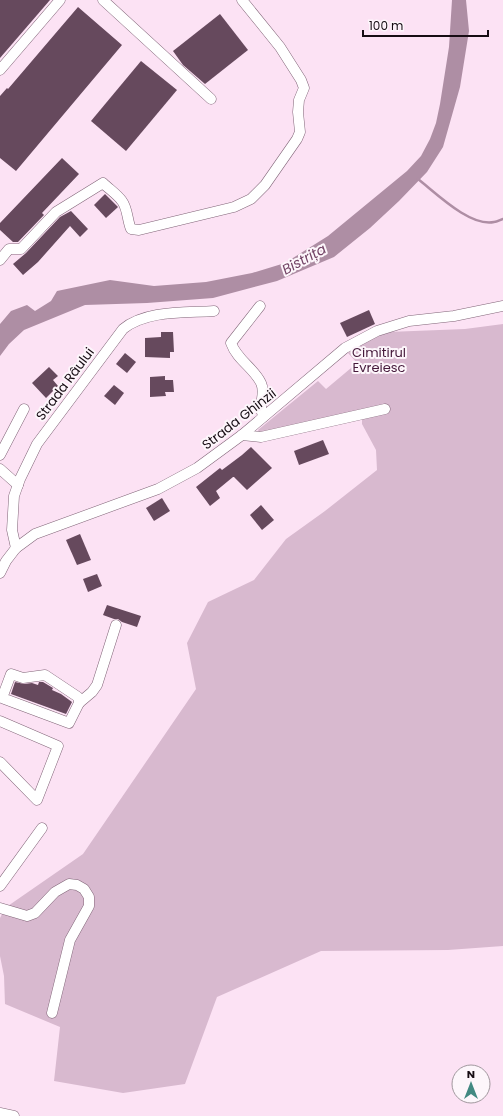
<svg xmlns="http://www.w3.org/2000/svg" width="503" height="1116" font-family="Poppins,sans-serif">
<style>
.green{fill:#d8b9cf}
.water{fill:#ae8ea4}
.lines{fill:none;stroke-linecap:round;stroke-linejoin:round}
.stream{stroke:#ae8ea4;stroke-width:2.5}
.building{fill:#66495d}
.minor-casing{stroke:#816578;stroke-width:11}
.minor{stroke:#fff;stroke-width:10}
.labels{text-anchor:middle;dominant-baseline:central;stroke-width:4;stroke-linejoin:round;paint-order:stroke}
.park-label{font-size:13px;fill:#451a3b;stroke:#fdf6fb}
.street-label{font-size:13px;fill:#160c13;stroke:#fdf6fb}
.water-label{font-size:14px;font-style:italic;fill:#724365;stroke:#fdf6fb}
</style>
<rect width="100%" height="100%" fill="#fce2f4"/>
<path class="green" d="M503,324V946L448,950L321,951L217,997L185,1084L123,1093L54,1081L60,1027L5,1004L4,976L0,956V918L5,908L83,854L196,689L187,643L208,602L254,580L286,539L325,511L377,470L376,450L362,424V409L260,434L258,430L318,381L326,389L357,363L348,353L363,343L388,332L465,329Z"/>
<path class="water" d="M452,0H466L469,31L460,87L443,147L427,172L399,201L370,228L334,257L277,281L213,298L147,303L85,305L24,330L9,344L0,356V324L11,311L27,305L35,311L51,301L57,291L110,280L154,286L206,282L252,273L285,263L328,236L407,171L421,156L430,139L436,123L440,104L449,47Z"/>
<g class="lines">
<path class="stream" d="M418,179C436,193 470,227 494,222C497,222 500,220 503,219"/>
</g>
<g class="building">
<path d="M0,0H50L0,58Z"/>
<path d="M78,7L122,45L16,171L0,158V96L7,88L8,89Z"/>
<path d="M220,14L248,50L205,84L183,65L173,51Z"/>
<path d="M141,61L177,90L126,151L91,121Z"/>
<path d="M62,158L79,174L42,213L44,215L18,242H13L0,230V223Z"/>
<path d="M105,194L118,207L106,218L94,205Z"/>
<path d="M71,211L88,229L80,237L70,226L38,262L23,275L13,264L26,253L60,217Z"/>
<path d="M369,310L375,324L347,337L340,323Z"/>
<path d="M161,332H173L174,352H170V358L145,357V338L161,337Z"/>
<path d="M125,353L136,362L127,373L116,364Z"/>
<path d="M49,367L58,376L53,380L58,386L46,398L32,383Z"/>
<path d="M165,376V380H173L174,392H165L166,396L150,397V377Z"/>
<path d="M114,385L124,393L115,405L104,396Z"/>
<path d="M323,440L329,454L299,465L294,451Z"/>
<path d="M251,447L272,468L247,490L234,477H233L216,491L220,498L210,506L196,487L220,468L222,470L242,455Z"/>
<path d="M162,498L170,511L154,521L146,508Z"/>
<path d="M261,505L274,520L262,530L250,515Z"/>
<path d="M80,534L91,560L77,565L66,540Z"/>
<path d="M97,574L102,586L88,592L83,579Z"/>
<path d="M107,605L141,616L137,627L122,622L118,619H114L103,615Z"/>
<path d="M15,682L24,684L32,683L38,685L39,682H43L53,688L52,690L61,694L72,702L66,714L11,694Z"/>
</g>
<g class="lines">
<g class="minor-casing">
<g id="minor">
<path d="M103,0L211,99"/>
<path d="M0,70L60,0"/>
<path d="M0,260L9,249H21L56,212L103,183C109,189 117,194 122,201C128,209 127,220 131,229L139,230L234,207L251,199L265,185L297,139L300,132L298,112L299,100L304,88L301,80L280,47L242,0"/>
<path d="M260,306L231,343C237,360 254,368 261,383C265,391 261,400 261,408C261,411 263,414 263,417"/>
<path d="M242,435L261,437L385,409"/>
<path d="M0,455L24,409"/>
<path d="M0,469L18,485"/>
<path d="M16,548L12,530L14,496L20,479L37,444L123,329C146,310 185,313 214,311"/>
<path d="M0,573L6,561L16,548L35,534L158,489L197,468L242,435L345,348L377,331L409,321L454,316L503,306"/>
<path d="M0,697L2,698L69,723L79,703L78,697L45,675L23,678L11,674L2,698"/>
<path d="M79,703L92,692L97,685L116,625"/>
<path d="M0,721L58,746L37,800L0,762"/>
<path d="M0,886L42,828"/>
<path d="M0,908L27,916L35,913L55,892L69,884L77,885L84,889L89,897V906L70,940L52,1013"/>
<path d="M0,1113L14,1116"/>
</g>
</g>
<use href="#minor" class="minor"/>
</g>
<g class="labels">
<g class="park-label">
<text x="379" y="352">Cimitirul<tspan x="379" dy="15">Evreiesc</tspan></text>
</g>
<g class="street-label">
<text transform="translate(65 384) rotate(-53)">Strada Râului</text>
<text transform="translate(239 419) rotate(-38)">Strada Ghinzii</text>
</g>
<g class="water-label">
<text transform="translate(304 259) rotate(-29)">Bistrița</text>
</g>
</g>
<g transform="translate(471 1084)"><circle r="19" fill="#fdf6fb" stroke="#a1989e"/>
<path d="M0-3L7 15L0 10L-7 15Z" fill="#428982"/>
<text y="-6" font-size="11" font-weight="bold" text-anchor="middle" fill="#160c13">N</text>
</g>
<path d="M363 30v6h125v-6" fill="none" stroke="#160c13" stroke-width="2"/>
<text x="369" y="30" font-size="12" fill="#160c13" stroke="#fdf6fb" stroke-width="3" paint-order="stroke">100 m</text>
</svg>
